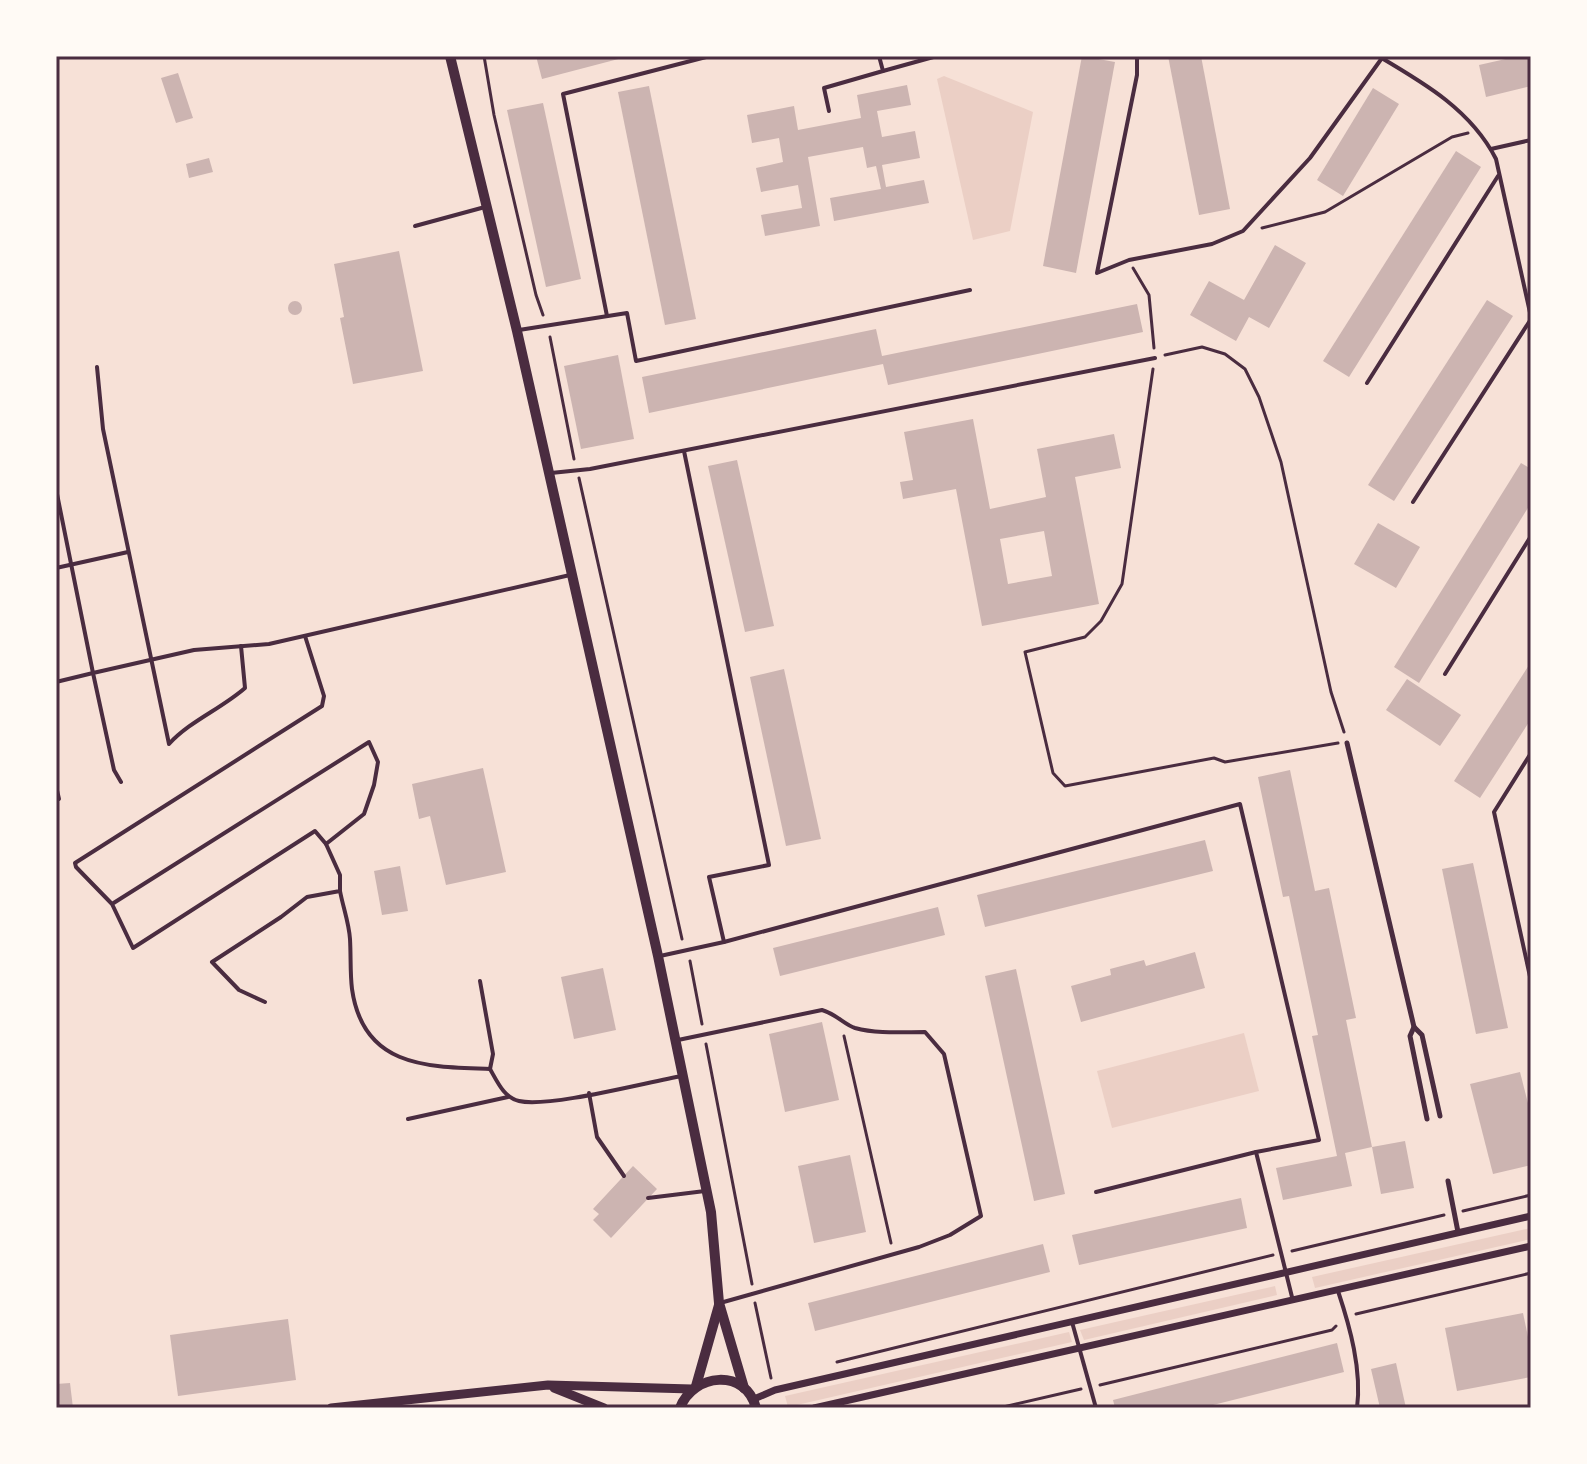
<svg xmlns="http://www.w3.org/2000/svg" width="1587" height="1464" font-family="'PT Sans',sans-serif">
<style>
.green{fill:#ebcfc5}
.building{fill:#ccb4b1;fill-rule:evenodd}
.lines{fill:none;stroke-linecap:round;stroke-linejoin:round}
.path{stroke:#4a2c40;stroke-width:3}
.service{stroke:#4a2c40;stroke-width:4}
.pedestrian{stroke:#4a2c40;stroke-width:5}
.minor{stroke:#4a2c40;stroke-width:7}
.tertiary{stroke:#4a2c40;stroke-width:9}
.secondary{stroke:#4a2c40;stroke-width:10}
.neatline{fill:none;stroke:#4a2c40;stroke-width:3}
</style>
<rect width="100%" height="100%" fill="#f7e1d7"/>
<g class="green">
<path d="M944,76L1033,112L1010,231L973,240L937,79Z"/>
<path d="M1244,1033L1259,1091L1112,1128L1097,1071Z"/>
<path d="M1531,1228V1239L1315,1288L1312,1277Z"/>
<path d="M1275,1286L1277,1295L1084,1340L1080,1330Z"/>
<path d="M1069,1332L1072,1342L788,1407L785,1396Z"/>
</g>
<g class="building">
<path d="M536,56H626V57L542,79Z"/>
<path d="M1082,56L1115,62L1076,273L1043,266Z"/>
<path d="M1168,56H1201L1230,209L1199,215Z"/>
<path d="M1519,56H1531V86L1486,97L1479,65Z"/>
<path d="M178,73L193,118L176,123L161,78Z"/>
<path d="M907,85L911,105L877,111L882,137L915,131L920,158L882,165L886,187L924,180L929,203L834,221L830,198L881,189L876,166L867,168L863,147L808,157L820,226L765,236L761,215L802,208L798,185L761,192L756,168L783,162L779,138L752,143L747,115L794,106L798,130L861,118L857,95Z"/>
<path d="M649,86L696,319L665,325L618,92Z"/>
<path d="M1373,88L1399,104L1343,196L1317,180Z"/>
<path d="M543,103L581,279L546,287L507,110Z"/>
<path d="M1456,151L1481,167L1349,377L1323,361Z"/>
<path d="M209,158L213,172L189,178L186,164Z"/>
<path d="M1275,245L1306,263L1269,328L1249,317L1236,341L1190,315L1209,281L1244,300Z"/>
<path d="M399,251L423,371L353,384L340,318L344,317L334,264Z"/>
<path d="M1487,300L1513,316L1394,501L1368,485Z"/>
<circle cx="295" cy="308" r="7"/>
<path d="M1137,304L1143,332L888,385L883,364L649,413L642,377L876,329L882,356Z"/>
<path d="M618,355L634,439L581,449L564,366Z"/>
<path d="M973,419L990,509L1046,497L1037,449L1114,434L1121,468L1075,477L1099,604L982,626L956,489L903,499L900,482L913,480L904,432ZM1044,531L1052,576L1008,584L1000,539Z"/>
<path d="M737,460L774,626L745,632L708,466Z"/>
<path d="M1521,463L1531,469V503L1419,683L1394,667Z"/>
<path d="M1378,523L1420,547L1396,588L1354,564Z"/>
<path d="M1531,662V719L1480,798L1454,781Z"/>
<path d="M784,669L821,839L786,846L750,677Z"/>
<path d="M1407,679L1461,715L1440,746L1386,710Z"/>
<path d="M483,768L506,872L446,885L430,816L419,819L412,784Z"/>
<path d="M1290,770L1315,891L1329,888L1356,1018L1346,1020L1372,1147L1405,1141L1414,1188L1381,1194L1372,1147L1345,1153L1352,1186L1283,1200L1276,1168L1337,1156L1312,1036L1318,1035L1289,896L1283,897L1258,777Z"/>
<path d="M1205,840L1213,871L985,927L977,895Z"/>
<path d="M1473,863L1508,1028L1476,1034L1442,869Z"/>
<path d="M400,866L408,911L382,915L374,871Z"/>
<path d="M938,907L945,935L780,976L773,948Z"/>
<path d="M1195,952L1205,988L1081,1022L1071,986L1111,975L1110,969L1144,960L1146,966Z"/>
<path d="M603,968L616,1030L574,1039L561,977Z"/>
<path d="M1016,969L1065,1194L1034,1201L985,976Z"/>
<path d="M822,1022L839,1100L785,1112L769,1034Z"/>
<path d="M1520,1072L1531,1115V1165L1493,1174L1470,1084Z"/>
<path d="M850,1155L866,1232L814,1243L798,1166Z"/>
<path d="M633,1166L657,1189L611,1238L593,1220L599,1214L593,1209Z"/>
<path d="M1241,1198L1247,1228L1079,1265L1072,1235Z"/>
<path d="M1043,1244L1050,1272L815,1331L808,1303Z"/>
<path d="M1523,1313L1531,1351V1377L1457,1391L1445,1328Z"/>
<path d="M288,1319L296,1380L178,1396L170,1335Z"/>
<path d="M1337,1343L1344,1372L1201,1408H1115L1113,1400Z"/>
<path d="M1396,1363L1406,1408H1380L1371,1369Z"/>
<path d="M70,1383L73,1408H56V1384Z"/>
</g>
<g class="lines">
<g class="path">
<path d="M484,56L494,115L536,295L543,315"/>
<path d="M1262,228L1325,212L1452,137L1468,133"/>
<path d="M1133,268L1149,295L1154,348"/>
<path d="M550,337L574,459"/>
<path d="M1165,355L1202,347L1225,354L1245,369L1259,397L1281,462L1331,692L1344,732"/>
<path d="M1153,369L1122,584L1101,621L1085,637L1025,652L1053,773L1065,786L1214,758L1225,762L1338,743"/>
<path d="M579,478L682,939"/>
<path d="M690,961L702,1024"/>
<path d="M844,1036L891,1243"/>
<path d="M706,1044L752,1284"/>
<path d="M1463,1211L1531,1195"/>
<path d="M1292,1251L1444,1215"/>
<path d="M755,1303L771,1378"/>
<path d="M1356,1314L1531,1273"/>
<path d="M837,1362L1273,1255"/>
<path d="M1100,1385L1332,1330L1336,1326"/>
<path d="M999,1408L1081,1389"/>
</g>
<g class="service">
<path d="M1137,56V75L1097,273L1129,260L1212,244L1243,231L1310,158L1382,58"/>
<path d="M1378,56C1424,83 1471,110 1496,159L1531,317"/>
<path d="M883,71L937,56"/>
<path d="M829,111L824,88L883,71L879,56"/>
<path d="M1491,149L1531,140"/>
<path d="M415,226L485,207"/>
<path d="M607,316L563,94L710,56"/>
<path d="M519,330L627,313L636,361L970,290"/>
<path d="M97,367L103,429L169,744C190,721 221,709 245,688L241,646"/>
<path d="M1367,383L1498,176"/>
<path d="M684,451L769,865L709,877L724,942"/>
<path d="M551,473L590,469L1155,358"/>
<path d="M56,489L93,673L56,682"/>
<path d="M1413,502L1531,319"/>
<path d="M56,568L128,552"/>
<path d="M1445,674L1531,536"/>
<path d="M1531,753L1494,812L1531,981"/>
<path d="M121,782L114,770L93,673L194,650L269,644L570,575"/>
<path d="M56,786L59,799L56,798"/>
<path d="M340,891C343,907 349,923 350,939C351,956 350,973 352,989C363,1067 426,1067 490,1069L493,1054L480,981"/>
<path d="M112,904L133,948L315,831L326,844L364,814L374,785L378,762L369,742L112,904L76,867L75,863L322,706L324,696L305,636"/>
<path d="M660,956L724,942L1240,804L1319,1140L1256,1152L1293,1301"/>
<path d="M265,1002L239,990L212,962L281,917L307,897L340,891V875L326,844"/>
<path d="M678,1040L822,1010C836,1014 845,1025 855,1028C877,1034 902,1032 925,1032L944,1054L981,1216L950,1235L919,1247L720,1303"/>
<path d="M490,1069C497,1081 504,1098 519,1101C549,1108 647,1082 682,1076"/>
<path d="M589,1093L597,1137L624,1176"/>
<path d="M408,1119L508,1097"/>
<path d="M1096,1192L1256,1152"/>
<path d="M648,1198L705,1191"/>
<path d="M1338,1291C1350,1327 1362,1370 1357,1408"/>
<path d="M1072,1322L1096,1408"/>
</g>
<g class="pedestrian">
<path d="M1347,743L1414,1027L1422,1035L1440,1116"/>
<path d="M1414,1027L1410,1036L1427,1119"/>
<path d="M1448,1181L1458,1232"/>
</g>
<g class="minor">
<path d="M754,1399L775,1390L1531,1216"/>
<path d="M814,1408L1531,1246"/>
</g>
<g class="tertiary">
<path d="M554,1388L604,1408"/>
<path d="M331,1408L548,1385L692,1389"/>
</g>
<g class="secondary">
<path d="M450,56L517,331L658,956L711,1212L719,1303L744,1388"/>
<path d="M696,1386L719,1305"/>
<path d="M680,1408C693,1373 746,1368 756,1408"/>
</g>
</g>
<rect width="1587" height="1464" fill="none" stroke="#fffaf5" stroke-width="116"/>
<rect x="58" y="58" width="1471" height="1348" class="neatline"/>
</svg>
